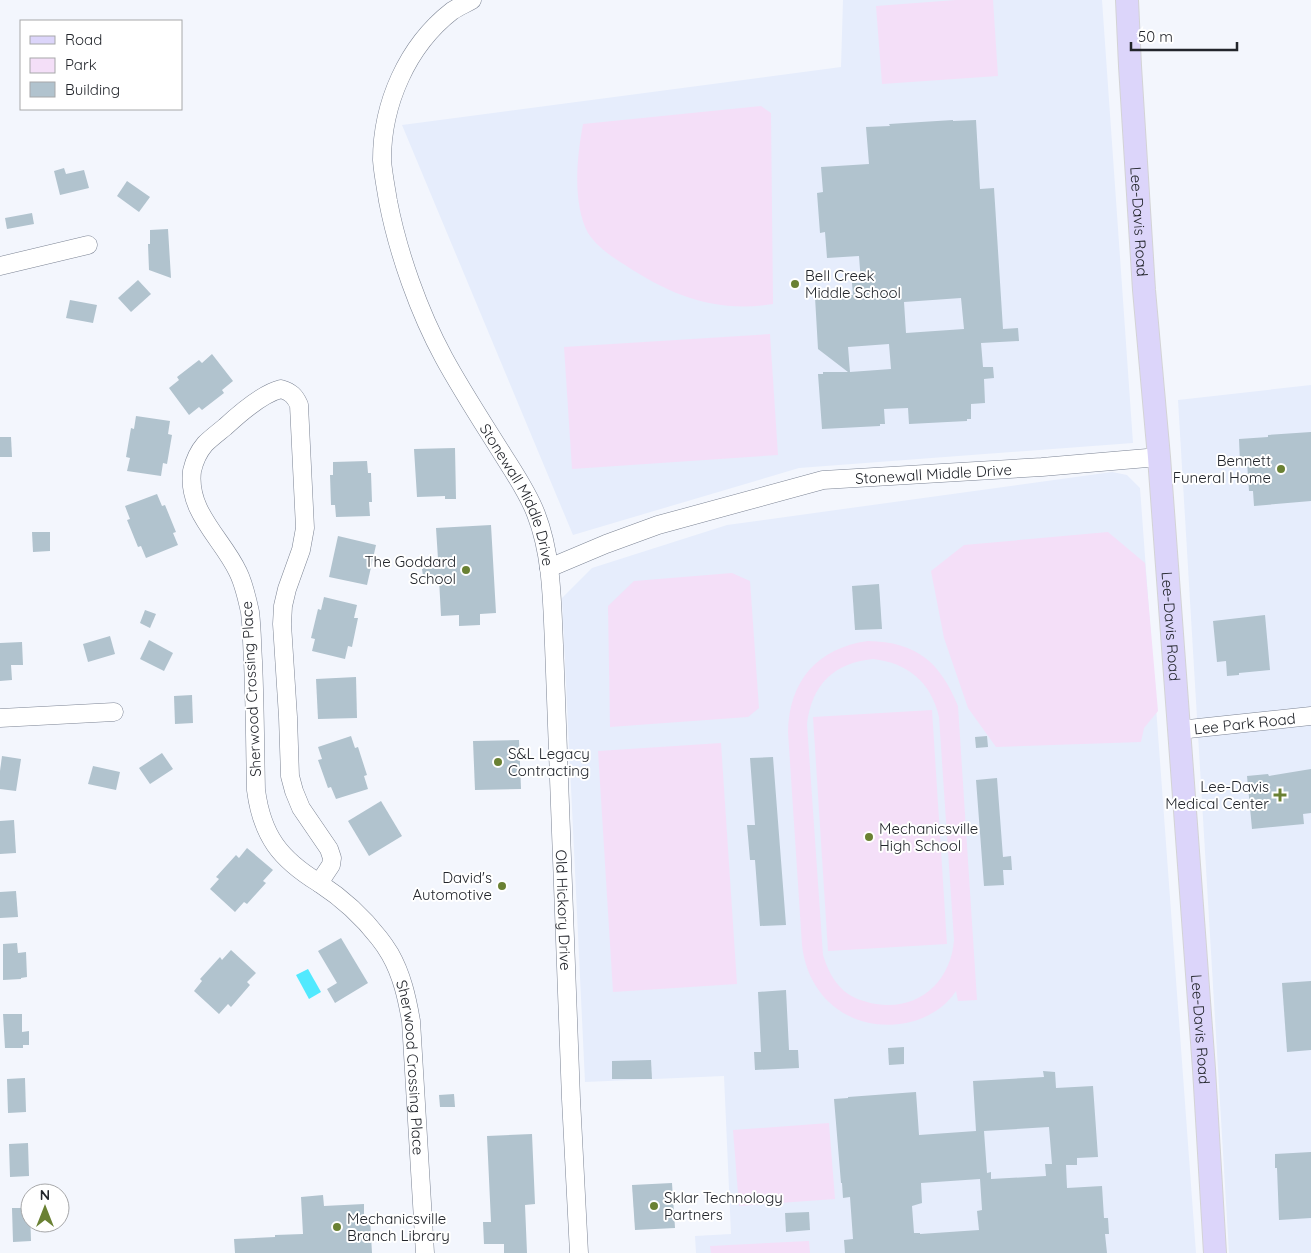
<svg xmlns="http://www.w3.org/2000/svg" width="1311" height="1253" font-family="Quicksand,sans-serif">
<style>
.built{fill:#e6edfc}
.green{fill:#f4dff8;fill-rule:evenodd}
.water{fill:#51e9fe}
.building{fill:#b1c3ce;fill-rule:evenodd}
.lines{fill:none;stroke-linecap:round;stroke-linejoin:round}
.minor-casing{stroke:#7c8494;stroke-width:19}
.major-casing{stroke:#d3d3d5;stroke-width:24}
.minor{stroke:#fff;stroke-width:18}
.major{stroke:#dcd5fa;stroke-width:22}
.poi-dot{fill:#6a8133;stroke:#fff;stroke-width:2}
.labels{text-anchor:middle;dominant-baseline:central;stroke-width:4;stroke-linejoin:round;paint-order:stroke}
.street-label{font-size:15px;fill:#22252b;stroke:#fff}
.poi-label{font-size:15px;fill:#22252b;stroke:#fff;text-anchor:start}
</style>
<rect width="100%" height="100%" fill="#f3f6fd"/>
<g class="built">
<path d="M843,0H1102L1133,443L799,468L573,535L402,125L841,67Z"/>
<path d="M1311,385V1253H1229L1178,400Z"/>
<path d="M1112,472L1127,475L1140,488L1196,1253H696L695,1236L731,1234L724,1076L585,1082L562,598L592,568L727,525Z"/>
</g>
<g class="green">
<path d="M956,0H993L998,76L882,84L876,6Z"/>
<path d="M761,106L771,113L773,304C716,313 672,296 625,265C612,257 597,247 588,233C572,203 577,156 583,124Z"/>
<path d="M770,334L778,455L572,469L564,347Z"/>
<path d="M1108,532L1145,563L1158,711L1144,728L1141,742L996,747L968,708L944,638L931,571L964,545Z"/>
<path d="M732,573L750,581L759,708L748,717L610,727L608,606L634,581Z"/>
<path d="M868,641C917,642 940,662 958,706L977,1000L958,1001L956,991C945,1008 926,1019 906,1023C852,1033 808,999 802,945L788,732C789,681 817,648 868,641ZM873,659C908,663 931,682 939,717L954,940C951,982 918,1011 876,1004C864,1002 853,998 844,991C833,981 827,968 823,955L807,724C812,684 834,663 873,659Z"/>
<path d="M932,710L947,944L828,951L813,717Z"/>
<path d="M721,743L737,984L613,992L598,751Z"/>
<path d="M829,1123L835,1199L739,1206L733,1130Z"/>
<path d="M809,1241L810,1253H711L710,1246Z"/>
</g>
<path class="water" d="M308,969L321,992L309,999L296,975Z"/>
<g class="building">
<path d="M953,120V121L976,120L980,189L994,188L1003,329L1018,328L1019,341L981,343L983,367H993L994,378L984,379L985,403L971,404V419H967V421L909,424L908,408L884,409L885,424H880V426L822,429L818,374H823V372H848L818,349L815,297L853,295L852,283H861L859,256L827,258L825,232L820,233L817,193L823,192L821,167L869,164L866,127L890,126L889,124ZM961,298L964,329L906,333L904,302ZM889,344L891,369L850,372L848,347Z"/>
<path d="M64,168L66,174L84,170L89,188L60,195L54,171Z"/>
<path d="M127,181L150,197L139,212L117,196Z"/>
<path d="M32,213L34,224L7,229L5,218Z"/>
<path d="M168,229L171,278L149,270L148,244H150V230Z"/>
<path d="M138,280L151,294L131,312L118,298Z"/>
<path d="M70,300L97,305L93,323L66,318Z"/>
<path d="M212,354L233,381L222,390L224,393L202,410L199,407L189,415L169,388L179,380L177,377L199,360L202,363Z"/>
<path d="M136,416L170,421L168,434L172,435L167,464L163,463L161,476L127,471L130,458L126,457L131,428L134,429Z"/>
<path d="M1311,432V501L1254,506L1253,491H1249L1247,462L1240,463L1239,439L1268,437V435Z"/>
<path d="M0,437H11L12,457H0Z"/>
<path d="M455,448L456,499H445V496L417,497L414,449Z"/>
<path d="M367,461L368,473H371L372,502H369L370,516L336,517L335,505H331L330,475H333V462Z"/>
<path d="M157,494L162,506L165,505L176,532L173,533L178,545L146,558L141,546L138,547L127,520L130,519L125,506Z"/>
<path d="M491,525L496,613L480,614V625L459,626V615L441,616L439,579L423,576L422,569L438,559L436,528Z"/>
<path d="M32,532H50V551L33,552Z"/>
<path d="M338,536L376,545L367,585L329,577Z"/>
<path d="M879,584L882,629L855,630L852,586Z"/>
<path d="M324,597L357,605L354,618H358L352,647L348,646L345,659L312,651L315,639L311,638L318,609L321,610Z"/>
<path d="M145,610L156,614L150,628L140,623Z"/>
<path d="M1265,615L1270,670L1239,673V675L1227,676L1226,661L1217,662L1213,621Z"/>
<path d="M110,636L115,654L88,662L83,644Z"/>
<path d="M149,640L173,653L164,671L140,659Z"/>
<path d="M22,642L23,665H11L12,680L0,681V643Z"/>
<path d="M356,677L357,718L318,719L316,679Z"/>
<path d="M192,695L193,723L175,724L174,696Z"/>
<path d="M351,736L355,748L358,747L367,775L364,776L368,789L336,799L331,787L328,788L318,760L322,759L318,747Z"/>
<path d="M987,736L988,747L976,748L975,737Z"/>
<path d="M519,740L521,789L475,790L473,741Z"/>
<path d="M162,753L173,769L150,784L139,768Z"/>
<path d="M2,756L21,759L16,791L0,789V771Z"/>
<path d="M773,757L786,925L760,926L755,860H750L747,825H755L750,758Z"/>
<path d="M93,766L120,772L116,790L88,784Z"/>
<path d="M1311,769V813L1303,814L1304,824L1252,829L1247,776L1268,774L1269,776Z"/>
<path d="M997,778L1003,857L1011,856L1012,870H1003L1004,885L984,886L976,780Z"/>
<path d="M381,801L402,836L369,856L348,821Z"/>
<path d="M14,820L16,853L0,854V821Z"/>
<path d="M247,848L273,870L263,881L266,883L247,904L244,902L235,912L210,889L219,879L216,877L236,855L239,858Z"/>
<path d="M16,891L18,917L0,918V892Z"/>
<path d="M341,938L368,983L335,1003L327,989L337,983L318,951Z"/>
<path d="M17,943L18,953L26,952L27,977L21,978V979L3,980V944Z"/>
<path d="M231,950L256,973L247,982L250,985L231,1007L228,1004L219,1014L194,991L202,981L200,979L220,957L222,960Z"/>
<path d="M1311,981V1050L1287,1052L1282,983Z"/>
<path d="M786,990L789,1050H798L799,1068L755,1070L754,1052H761L758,992Z"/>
<path d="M3,1014H22V1032L29,1031V1045H23V1048H5Z"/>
<path d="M904,1047V1064L889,1065L888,1048Z"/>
<path d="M651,1060L652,1079H612V1061Z"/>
<path d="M1043,1071L1055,1072L1056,1088L1093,1086L1098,1157L1077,1158V1165H1066L1067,1188L1102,1186L1104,1218H1108L1109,1234H1105L1107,1253H845L844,1240L853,1239L850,1197L843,1198L842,1183H841L834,1099L848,1098V1097L916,1092L919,1135L976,1131L973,1081L1044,1077ZM1049,1127L1052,1164H1045L1046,1176L991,1179V1172L987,1173L984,1131ZM980,1179L982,1210L977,1211L979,1230L920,1234V1233H914L912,1206L922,1203L921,1183Z"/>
<path d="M25,1078L26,1112L8,1113L7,1079Z"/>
<path d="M454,1094L455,1107H440L439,1095Z"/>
<path d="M532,1134L535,1204L525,1205L527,1253H504V1244H484L483,1222H491L487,1136Z"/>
<path d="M28,1143L29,1176L10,1177L9,1144Z"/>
<path d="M1311,1152V1218L1279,1220L1277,1168H1275V1154Z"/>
<path d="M672,1183L675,1228L635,1230L632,1185Z"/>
<path d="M323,1195L324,1206L364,1204V1219H370L372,1253H235L234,1239L275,1237V1235L303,1234L301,1197Z"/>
<path d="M12,1208H30L31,1241L13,1242Z"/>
<path d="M809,1212L810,1230L786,1232L785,1213Z"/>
</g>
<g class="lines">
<g class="minor-casing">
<g id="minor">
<path id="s1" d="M472,0C465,4 458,7 452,11C407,46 382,104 382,160C383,174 386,188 388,201C398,253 419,312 444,358C462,391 483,423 503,455C515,474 528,493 536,514C552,555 552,601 554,645L571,1099L579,1253"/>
<path d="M0,266L88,245"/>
<path d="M281,389C291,392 295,396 299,405L305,528L301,550L287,589L283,606L282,624L288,717L290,776L294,791L301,808L329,849L332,858L331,865L319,883C280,859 262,836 256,790C255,747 255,704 253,661C252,645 252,628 250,612C247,598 244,584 238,572C222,538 187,512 192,471C194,462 199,451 205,444C211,438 219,432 225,427C239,414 264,393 281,389Z"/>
<path id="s2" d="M549,568L606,544L658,525L823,480L1042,467L1159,457"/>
<path d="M0,718L114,712"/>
<path id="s3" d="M1179,730L1311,716"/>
<path id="s4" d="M319,883C342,898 362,916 379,938C383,943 387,949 390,954C402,975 407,998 411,1021L425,1253"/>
</g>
</g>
<g class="major-casing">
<g id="major">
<path id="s5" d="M1127,0L1130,66L1144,290L1159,457L1204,1069L1215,1253"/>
</g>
</g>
<use href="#minor" class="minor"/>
<use href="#major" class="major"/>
</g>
<g class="poi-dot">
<circle cx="795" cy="284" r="5"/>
<circle cx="1281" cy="469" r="5"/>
<circle cx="466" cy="570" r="5"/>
<circle cx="498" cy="762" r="5"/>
<path d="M1277.5 787.5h5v5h5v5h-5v5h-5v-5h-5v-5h5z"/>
<circle cx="869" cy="837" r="5"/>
<circle cx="502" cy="886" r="5"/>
<circle cx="654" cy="1206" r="5"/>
<circle cx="337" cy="1227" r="5"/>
</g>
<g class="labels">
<g class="street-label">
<text stroke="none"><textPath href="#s5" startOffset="222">Lee-Davis Road</textPath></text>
<text stroke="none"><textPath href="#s2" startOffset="399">Stonewall Middle Drive</textPath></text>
<text stroke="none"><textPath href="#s1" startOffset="558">Stonewall Middle Drive</textPath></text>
<text stroke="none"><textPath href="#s5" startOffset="628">Lee-Davis Road</textPath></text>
<text transform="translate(251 689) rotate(-93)">Sherwood Crossing Place</text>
<text stroke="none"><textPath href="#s3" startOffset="66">Lee Park Road</textPath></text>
<text stroke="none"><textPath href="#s1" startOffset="981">Old Hickory Drive</textPath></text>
<text stroke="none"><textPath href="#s5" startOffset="1032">Lee-Davis Road</textPath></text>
<text stroke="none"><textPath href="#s4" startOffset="218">Sherwood Crossing Place</textPath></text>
</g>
<g class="poi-label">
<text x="805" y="275">Bell Creek<tspan x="805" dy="17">Middle School</tspan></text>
<text x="1271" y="460" text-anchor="end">Bennett<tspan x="1271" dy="17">Funeral Home</tspan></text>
<text x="456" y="561" text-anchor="end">The Goddard<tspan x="456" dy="17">School</tspan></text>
<text x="508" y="753">S&amp;L Legacy<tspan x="508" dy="17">Contracting</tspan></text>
<text x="1269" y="786" text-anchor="end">Lee-Davis<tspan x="1269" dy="17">Medical Center</tspan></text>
<text x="879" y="828">Mechanicsville<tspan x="879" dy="17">High School</tspan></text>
<text x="492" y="877" text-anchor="end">David's<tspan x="492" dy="17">Automotive</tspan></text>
<text x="664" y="1197">Sklar Technology<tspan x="664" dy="17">Partners</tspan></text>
<text x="347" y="1218">Mechanicsville<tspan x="347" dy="17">Branch Library</tspan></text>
</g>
</g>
<rect x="20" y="20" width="162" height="90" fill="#ffffff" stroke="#a7a8aa"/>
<rect x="30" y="36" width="25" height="8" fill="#dcd5fa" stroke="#a7a8aa"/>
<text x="65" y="45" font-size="15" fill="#22252b">Road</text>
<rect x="30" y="58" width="25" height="15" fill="#f4dff8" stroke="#a7a8aa"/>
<text x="65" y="70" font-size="15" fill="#22252b">Park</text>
<rect x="30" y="82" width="25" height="15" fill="#b1c3ce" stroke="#a7a8aa"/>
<text x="65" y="95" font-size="15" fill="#22252b">Building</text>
<g transform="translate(45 1208)"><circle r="24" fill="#ffffff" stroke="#a7a8aa"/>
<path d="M0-4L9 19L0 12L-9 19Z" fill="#6a8133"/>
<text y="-8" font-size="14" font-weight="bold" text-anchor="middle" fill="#22252b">N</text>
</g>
<path d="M1131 42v8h106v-8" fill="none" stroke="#22252b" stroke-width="2.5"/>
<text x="1138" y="42" font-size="15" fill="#22252b" stroke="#ffffff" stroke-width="4" paint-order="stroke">50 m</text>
</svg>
